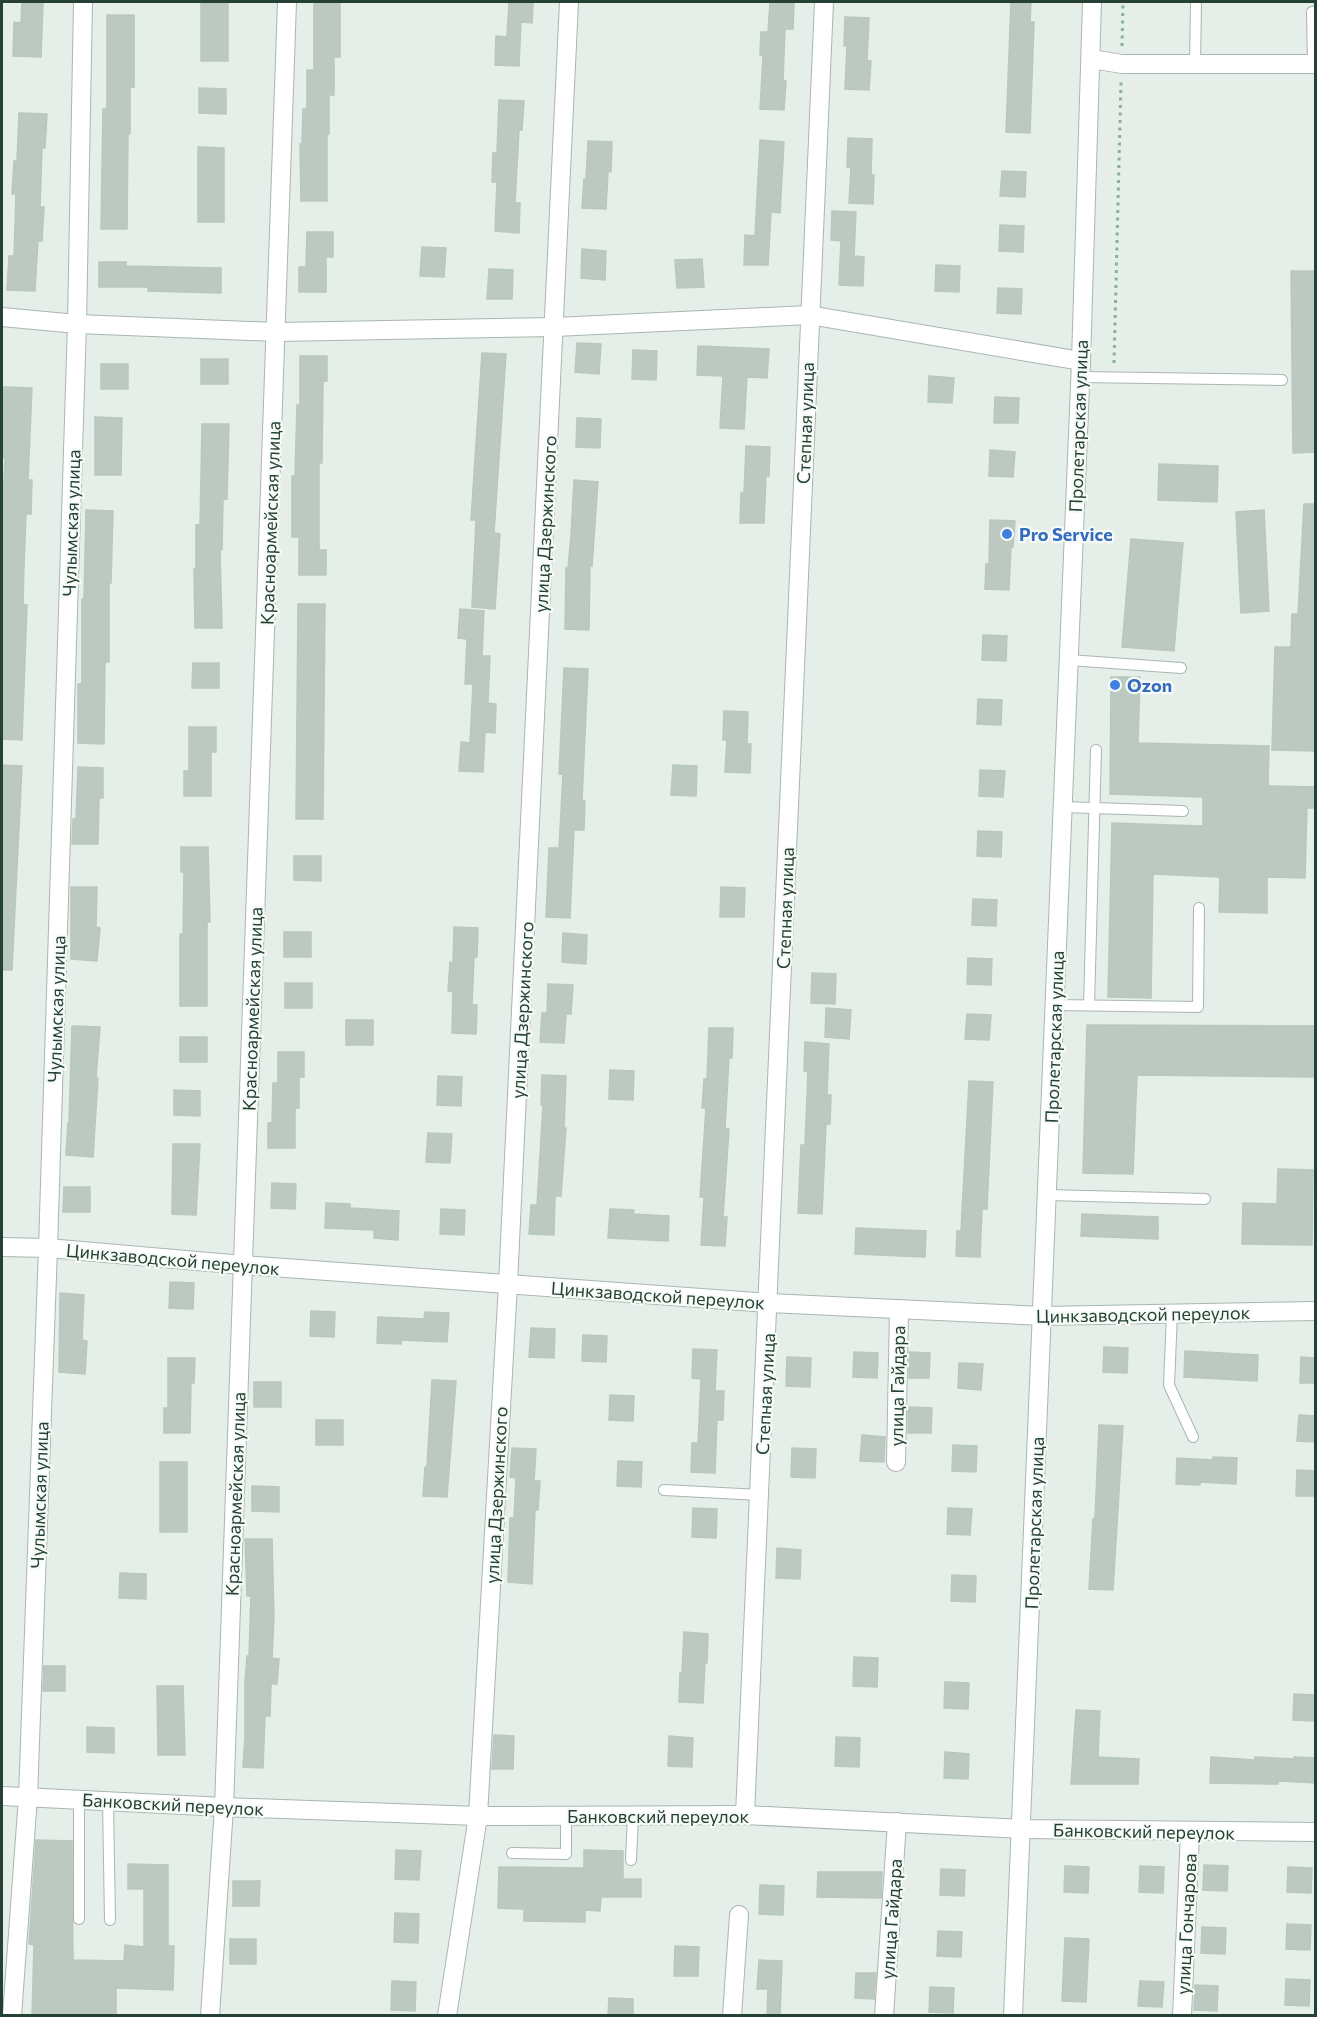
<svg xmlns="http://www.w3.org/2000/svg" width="1317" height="2017" font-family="Commissioner,sans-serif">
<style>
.building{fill:#bbc9c1;stroke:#b8c8be;stroke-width:1.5}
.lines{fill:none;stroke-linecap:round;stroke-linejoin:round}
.service-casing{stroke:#a8b7af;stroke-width:12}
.minor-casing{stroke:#a8b7af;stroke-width:20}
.secondary-casing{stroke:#a4baae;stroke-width:20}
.path{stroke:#87b19c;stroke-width:3;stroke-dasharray:3 4.5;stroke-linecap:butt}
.service{stroke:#fff;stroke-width:10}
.minor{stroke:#fff;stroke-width:18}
.secondary{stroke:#fff;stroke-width:18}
.shop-dot{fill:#3f7fe0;stroke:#f7fbf8;stroke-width:2}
.labels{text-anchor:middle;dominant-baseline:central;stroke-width:4.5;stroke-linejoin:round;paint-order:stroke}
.street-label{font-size:18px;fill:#254134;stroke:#f7fbf8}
.shop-label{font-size:18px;font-weight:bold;fill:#366cbe;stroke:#f7fbf8;text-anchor:start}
</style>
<rect width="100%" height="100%" fill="#e6eee9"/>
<g class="building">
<path d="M22,2H43L41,57L13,56L14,22L21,23Z"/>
<rect x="201" y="2" width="27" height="59"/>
<path d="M314,2H340V57H334V95H329V134H327V201H301L300,144H302L303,109H307V70H314Z"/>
<path d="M509,2H533L532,23L521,22L519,66L495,65L496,36L507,37Z"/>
<path d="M770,2H794L793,29H785L783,81H786L784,110L760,109L763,56L760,55L761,32H768Z"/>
<path d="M1011,2H1031L1030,22H1034L1030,133L1006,132Z"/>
<path d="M107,15H134V87H130V134H128L127,229H101L103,109H107Z"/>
<path d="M845,17L869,18L867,61H871L869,90L845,89L847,46H844Z"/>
<path d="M199,88L226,89V114L199,113Z"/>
<path d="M499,100L524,101L522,130H519L515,203H520L519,233L495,231L497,182H492L493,153H497Z"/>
<path d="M19,113L47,114L45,148H42L40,207H44L42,241H38L35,291L7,290L9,256H14L16,194H12L14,161H17Z"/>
<path d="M848,138L872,139L871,175H874L873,204L849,203L851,167H847Z"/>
<path d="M760,140L784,142L780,213L771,212L768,265H744L745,235L755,236Z"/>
<path d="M588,141L612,142L611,172L608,171L606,209L582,208L584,179H586Z"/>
<path d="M198,147L224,148V222H198Z"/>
<path d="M1002,171L1026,172L1025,197L1000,196Z"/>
<path d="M832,211L856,212L854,256L864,257L863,286L839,285L841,241L831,240Z"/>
<path d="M1000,225L1024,226L1023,252L999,251Z"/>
<path d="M307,232H333V257H326V292H299V267H306Z"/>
<path d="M422,247L446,248L444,277L420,276Z"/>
<path d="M582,249L606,251L605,280L581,278Z"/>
<path d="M702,259L704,287L677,288L675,260Z"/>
<path d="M99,262H126V266L221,268V293L148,291V287H99Z"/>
<path d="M936,265L960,266L959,292L935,291Z"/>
<path d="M489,269L513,270L512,299H487Z"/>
<path d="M1291,271H1316V452L1293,453Z"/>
<path d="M998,288L1022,289L1021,314L997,313Z"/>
<path d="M577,343L601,344L599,374L575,372Z"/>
<path d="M698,346L769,349L767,378L747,377L744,429L720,428L723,376L697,375Z"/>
<path d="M633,350L657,351L656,380L632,379Z"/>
<path d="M482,353L506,354L494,533L500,534L495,609L472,607L476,520H471Z"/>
<path d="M300,356H327V381H323L322,463H319V550H326V575H299V537H292V476H295L297,405H300Z"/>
<rect x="201" y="359" width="27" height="25"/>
<rect x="101" y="364" width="27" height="25"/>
<path d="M929,376L954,378L952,403L928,402Z"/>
<path d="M4,387L32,388L28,480H32L31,514H26L24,565L23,605H27L22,740L2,739V519L5,458H2Z"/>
<path d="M995,397L1019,398L1018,423H994Z"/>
<path d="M95,417L122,418L121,475H95Z"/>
<path d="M577,418L601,419L600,448L576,447Z"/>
<path d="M202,424H229L227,499H223L222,550H220L222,628H195L194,569H196V525H200Z"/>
<path d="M746,446L770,447L769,476H766L764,523H740L741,493H744Z"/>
<path d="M990,450L1015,452L1013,477L989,476Z"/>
<path d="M1159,464L1218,466L1217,502L1158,500Z"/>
<path d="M574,480L598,482L592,566L590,565L589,630L565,629L566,568H568L571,535Z"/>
<path d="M1304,504H1316V751L1272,750L1275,647H1291L1292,614H1298Z"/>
<path d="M86,510L113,511L111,583H109V662H105L104,744L78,743V684H82V599H84Z"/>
<path d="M1264,510L1269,611L1241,613L1236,512Z"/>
<path d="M990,520L1015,521L1013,547H1011L1009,590L985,589L986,564H989Z"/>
<path d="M1131,539L1183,543L1174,651L1122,647Z"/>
<path d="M298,604H325L323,819H296Z"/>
<path d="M460,609L484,611L482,656H490L488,703L496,704L495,733L485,732L483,772L459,771L461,742L470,743L473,684H465L467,639L458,638Z"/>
<path d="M983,635L1007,636L1006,661L982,660Z"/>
<path d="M193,663H219V688H192Z"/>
<path d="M564,668L588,669L582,801H585L584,830H574L570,918L546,917L549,848H559L563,774H559Z"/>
<path d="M1111,677H1140L1138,743L1269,746L1268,786L1316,787V808H1307L1305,878L1267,877V913L1219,912L1220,877L1153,874L1151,998L1108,997L1112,823L1203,826V797L1110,794Z"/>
<path d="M978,699L1002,700L1001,725L977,724Z"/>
<path d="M724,711L748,712L747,744H751L750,773L725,772L727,740H723Z"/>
<path d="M189,727H216V752H211V796H184V771H189Z"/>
<path d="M2,765L22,766L12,970H2Z"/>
<path d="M673,765L697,766L696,796L671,795Z"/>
<path d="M78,767L103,768V798H99L98,844H72L73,819H76Z"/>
<path d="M980,770L1005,771L1003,797L979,796Z"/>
<path d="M978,831L1002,832L1001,857L977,856Z"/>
<path d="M181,847H208L210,922H207V1006H180V934H183L184,872H181Z"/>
<path d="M294,856H321V881L294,880Z"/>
<path d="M71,887H97L96,927L100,928L97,961L71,959Z"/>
<path d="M721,887L745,888L744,917H720Z"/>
<path d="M973,899L997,900L996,926L972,925Z"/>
<path d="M454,927L478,928L477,957H474L472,1005H477L476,1034L452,1033L453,992L448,991L450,962L453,963Z"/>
<rect x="284" y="932" width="27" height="25"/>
<path d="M563,933L587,935L586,964L562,962Z"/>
<path d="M968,958L992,959L991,985L967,984Z"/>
<path d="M812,973L836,974L835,1004L811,1003Z"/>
<rect x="285" y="983" width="27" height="25"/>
<path d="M548,984L573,985L571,1014H566L564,1043L540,1042L542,1013H547Z"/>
<path d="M826,1008L851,1010L849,1039L825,1037Z"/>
<path d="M967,1014L991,1015L989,1040L965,1039Z"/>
<rect x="346" y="1020" width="27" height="25"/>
<path d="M1087,1025L1316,1026V1077L1137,1075L1133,1174L1083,1173Z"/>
<path d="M72,1026L100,1027L96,1078H98L93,1157L66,1155L68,1123H69Z"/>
<path d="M709,1028H733L732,1058H729L725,1129H729L723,1217H727L725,1246L701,1245L704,1197H700L706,1108H702L704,1079H707Z"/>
<rect x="180" y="1037" width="27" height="25"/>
<path d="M805,1042L829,1044L827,1095H831L830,1124H826L822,1214L798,1213L801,1145H805L808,1072L804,1071Z"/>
<path d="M278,1052H304V1077H299V1108H295V1148H268V1123H272L273,1083H278Z"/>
<path d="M610,1070L634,1071L633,1100L609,1099Z"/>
<path d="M542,1075L566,1076L564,1128H566L561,1196H555L554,1235L529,1234L531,1205H537L543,1105H541Z"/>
<path d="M438,1076L462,1077L461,1106L437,1105Z"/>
<path d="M969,1081L993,1082L987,1209H982L980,1257L956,1256L957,1231H961Z"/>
<path d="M174,1090L200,1091V1116L174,1115Z"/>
<path d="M428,1133L452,1134L450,1163L426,1162Z"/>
<path d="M173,1144H200L196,1215L172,1214Z"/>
<path d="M1278,1169L1313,1170L1312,1245L1242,1244L1243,1203L1277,1204Z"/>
<path d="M272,1183L296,1184L295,1209L271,1208Z"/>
<path d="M64,1187H90V1212H63Z"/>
<path d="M326,1203L350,1204V1208L399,1211L398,1240L374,1238V1230L325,1228Z"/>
<path d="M441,1209L465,1210L464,1235L440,1234Z"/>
<path d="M610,1209L634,1210L633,1214L669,1216L668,1241L608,1238Z"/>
<path d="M1082,1214L1158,1217V1239L1081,1236Z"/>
<path d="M856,1228L926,1231L925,1257L855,1254Z"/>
<path d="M170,1282L194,1283L193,1309L169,1308Z"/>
<path d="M60,1293L84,1295L82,1340L87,1341L85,1374L59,1372Z"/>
<path d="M311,1311L335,1312L334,1337L310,1336Z"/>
<path d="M425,1312L449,1313L447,1342L401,1340V1344L377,1343L378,1317L424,1319Z"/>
<path d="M531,1328L555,1329L554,1358L529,1357Z"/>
<path d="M583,1335L607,1336L606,1362L582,1361Z"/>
<path d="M1104,1347L1128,1348L1127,1373L1103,1372Z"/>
<path d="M693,1349L717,1350L715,1391H724L723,1420H717L715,1473L691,1472L692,1443H698L701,1379L692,1378Z"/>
<path d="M1185,1351L1258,1355L1257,1381L1184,1377Z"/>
<path d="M854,1352L878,1353L877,1378L853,1377Z"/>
<path d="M909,1352L930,1353L929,1378H909Z"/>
<path d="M787,1357L811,1358L810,1387L786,1386Z"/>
<path d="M1301,1357L1316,1358V1383H1300Z"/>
<path d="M168,1358H195L194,1383H191L190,1433H164V1408H168Z"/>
<path d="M959,1363L983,1364L981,1390L958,1388Z"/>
<path d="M432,1380L456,1381L447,1497L423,1496L425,1467H427Z"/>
<rect x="254" y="1382" width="27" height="25"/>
<path d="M610,1395L634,1396L633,1421L609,1420Z"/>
<path d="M908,1407L932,1408L931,1433H908Z"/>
<path d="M1299,1415L1316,1416V1442L1297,1441Z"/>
<rect x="316" y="1420" width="27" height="25"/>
<path d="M1099,1425L1123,1426L1113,1590L1089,1589L1093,1519H1095Z"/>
<path d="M862,1435L885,1437L884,1462L860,1461Z"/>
<path d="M953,1445L977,1446L976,1472L952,1471Z"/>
<path d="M512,1448L536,1449L534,1481H540L538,1510H535L532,1584L508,1582L510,1518H514L516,1478L510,1477Z"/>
<path d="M792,1448L816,1449L815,1478L791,1477Z"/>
<path d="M1213,1457L1237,1458L1236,1484L1200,1482V1485L1176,1484L1177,1458L1213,1460Z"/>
<path d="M618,1461L642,1462L641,1487L617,1486Z"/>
<rect x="160" y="1462" width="27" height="70"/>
<path d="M1297,1470L1316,1471V1496H1296Z"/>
<path d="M252,1486L279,1487V1512L252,1511Z"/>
<path d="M693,1508L717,1509L716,1538L692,1537Z"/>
<path d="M948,1508L972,1509L970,1535L947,1534Z"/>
<path d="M245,1539H272L274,1616L272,1658L279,1659L277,1684H271L270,1716H265L263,1768L243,1767L245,1737V1682L247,1656H249L251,1596H247Z"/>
<path d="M777,1548L801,1550L800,1579L776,1578Z"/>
<path d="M120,1573L146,1574V1599L119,1598Z"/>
<path d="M952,1575L976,1576L975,1602L951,1601Z"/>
<path d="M684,1632L708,1634L707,1663H705L703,1703L679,1702L680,1673H682Z"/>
<path d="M854,1657L878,1658L877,1687L853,1686Z"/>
<path d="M44,1666H65V1691H43Z"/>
<path d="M945,1682L969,1683L968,1709L944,1708Z"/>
<path d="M157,1686H183L185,1755H158Z"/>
<path d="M1294,1694L1316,1695V1721L1293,1720Z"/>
<path d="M1076,1710L1100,1711L1098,1757L1139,1759L1138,1784H1071Z"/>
<path d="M87,1727L114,1728V1753L87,1752Z"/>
<path d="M494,1735L514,1736L513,1769H492Z"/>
<path d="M669,1736L693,1738L692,1767L668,1766Z"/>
<path d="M836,1737L860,1738L859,1767L835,1766Z"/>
<path d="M945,1752L969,1754L968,1779L944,1778Z"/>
<path d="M1211,1757L1255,1760V1757L1294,1759V1757L1316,1758V1783L1278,1781V1784L1210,1783Z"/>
<path d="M36,1840L72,1841L73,1960L124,1961L125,1945L144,1947V1889H128V1864L168,1865V1946H174L173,1990L116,1988V2016H32L34,1945L29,1944Z"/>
<path d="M396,1850L421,1851L419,1880L395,1879Z"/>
<path d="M584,1850L623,1851V1879H641V1897H601L600,1911L585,1910V1922L524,1921V1909L498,1908L499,1867L584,1868Z"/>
<path d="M1204,1865L1228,1866L1227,1891L1203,1890Z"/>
<path d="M1065,1866L1089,1867L1088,1893L1064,1892Z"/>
<path d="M1140,1866L1164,1867L1163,1893L1139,1892Z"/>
<path d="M1288,1867L1312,1868L1311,1893L1287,1892Z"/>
<path d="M941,1869L965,1870L964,1896L940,1895Z"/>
<path d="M818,1872H882L881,1898L817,1897Z"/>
<path d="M233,1881H260L259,1906H233Z"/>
<path d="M760,1885L784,1886L783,1915L759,1914Z"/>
<path d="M395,1913L419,1914L418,1943L394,1942Z"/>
<path d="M1287,1924L1311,1925L1310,1950L1286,1949Z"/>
<path d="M1202,1927L1226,1928L1225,1954L1201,1953Z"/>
<path d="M938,1931L962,1932L961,1957L937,1956Z"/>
<path d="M1065,1938L1089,1939L1086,2002L1062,2001Z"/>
<rect x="230" y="1939" width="26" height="25"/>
<path d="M675,1946L699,1947L698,1976H674Z"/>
<path d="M759,1960L782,1961L780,2016H767L768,1989H757Z"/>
<path d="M856,1973H876L874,1999L855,1998Z"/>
<path d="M1286,1979L1310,1980L1309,2006L1285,2005Z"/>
<path d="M392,1981L416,1982L415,2011L391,2010Z"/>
<path d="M1140,1981L1164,1982L1162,2007L1138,2006Z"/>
<path d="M1195,1985L1218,1986L1217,2011L1194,2010Z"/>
<path d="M930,1987L954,1988L953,2013L929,2012Z"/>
<path d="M609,1998L633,1999V2016H608Z"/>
</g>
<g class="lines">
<g class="service-casing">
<g id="service">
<path d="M1313,64L1312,12L1316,11"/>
<path d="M1195,65L1196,2"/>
<path d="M1080,377L1282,380"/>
<path d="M1069,660L1181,668"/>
<path d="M1063,807L1183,811"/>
<path d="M1055,1005L1198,1007L1199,908"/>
<path d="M1089,1005L1096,750"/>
<path d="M1047,1195L1205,1199"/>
<path d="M1172,1313L1169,1385L1193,1437"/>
<path d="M664,1490L760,1495"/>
<path d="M79,1800V1919"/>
<path d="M108,1802L110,1920"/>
<path d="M512,1853L566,1854V1815"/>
<path d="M631,1860L633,1815"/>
</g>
</g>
<g class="minor-casing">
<g id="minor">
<path d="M1091,59L1122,64H1316"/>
<path d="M2,317L77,324L277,332L555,327L809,315L1081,361"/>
<path d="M2,1247L48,1248L243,1265L769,1303L1042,1316L1316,1311"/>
<path d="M896,1462L899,1309"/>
<path d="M2,1796L224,1807L478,1816L745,1815L1021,1829L1316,1832"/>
<path d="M745,1815C774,1211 795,606 824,2"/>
<path d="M12,2016L28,1797L48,1248L77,324L83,2"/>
<path d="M210,2016L224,1807L287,2"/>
<path d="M447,2016L478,1816L508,1284L569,2"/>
<path d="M732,2016L739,1915"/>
<path d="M884,2016L897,1822"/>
<path d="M1182,2016L1190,1832"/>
</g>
</g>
<g class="secondary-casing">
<path id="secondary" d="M1013,2016L1081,361L1092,2"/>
</g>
<g class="path">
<path d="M1122,46L1123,2"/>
<path d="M1114,363L1121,82"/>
</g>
<use href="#service" class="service"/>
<use href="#minor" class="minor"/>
<use href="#secondary" class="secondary"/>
</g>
<g class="shop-dot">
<circle cx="1007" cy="534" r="6"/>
<circle cx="1115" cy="685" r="6"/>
</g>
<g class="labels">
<g class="street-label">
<text transform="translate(805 423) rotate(-88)">Степная улица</text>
<text transform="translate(1078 426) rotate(-88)">Пролетарская улица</text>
<text transform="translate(71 523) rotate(-88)">Чулымская улица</text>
<text transform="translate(270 523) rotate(-88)">Красноармейская улица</text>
<text transform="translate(545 524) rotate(-87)">улица Дзержинского</text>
<text transform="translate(785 908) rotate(-88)">Степная улица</text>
<text transform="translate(56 1009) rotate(-88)">Чулымская улица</text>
<text transform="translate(252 1009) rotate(-88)">Красноармейская улица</text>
<text transform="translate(522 1010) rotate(-87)">улица Дзержинского</text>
<text transform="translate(1054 1037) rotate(-88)">Пролетарская улица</text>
<text transform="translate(173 1259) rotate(5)">Цинкзаводской переулок</text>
<text transform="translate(658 1295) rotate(4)">Цинкзаводской переулок</text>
<text transform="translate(1143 1314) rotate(-1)">Цинкзаводской переулок</text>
<text transform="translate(897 1386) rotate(-89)">улица Гайдара</text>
<text transform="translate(765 1394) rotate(-87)">Степная улица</text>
<text transform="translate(235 1494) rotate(-88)">Красноармейская улица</text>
<text transform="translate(39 1495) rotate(-88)">Чулымская улица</text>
<text transform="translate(496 1495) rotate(-87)">улица Дзержинского</text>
<text transform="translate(1034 1523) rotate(-88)">Пролетарская улица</text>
<text transform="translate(173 1804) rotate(3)">Банковский переулок</text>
<text x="658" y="1816">Банковский переулок</text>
<text transform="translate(1144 1831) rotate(1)">Банковский переулок</text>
<text transform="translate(891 1919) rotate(-86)">улица Гайдара</text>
<text transform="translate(1186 1924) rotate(-87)">улица Гончарова</text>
</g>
<g class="shop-label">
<text x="1019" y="534">Pro Service</text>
<text x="1127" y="685">Ozon</text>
</g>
</g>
<rect width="1317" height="2017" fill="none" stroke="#254134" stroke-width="6"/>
</svg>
